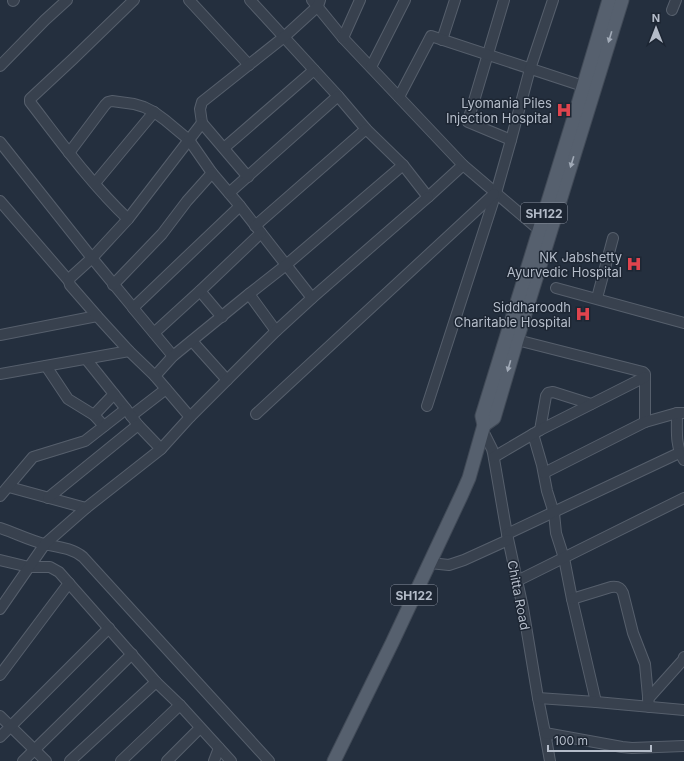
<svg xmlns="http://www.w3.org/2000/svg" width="684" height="761" font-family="Inter,sans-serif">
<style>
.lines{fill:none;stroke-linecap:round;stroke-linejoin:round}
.minor-casing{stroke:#565f6c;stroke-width:12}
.major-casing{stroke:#414a57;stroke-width:15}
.minor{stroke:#38414e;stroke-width:10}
.major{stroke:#56606e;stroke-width:13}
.oneway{fill:#a1aab7}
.labels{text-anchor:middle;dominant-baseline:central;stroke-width:3;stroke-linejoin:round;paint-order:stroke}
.shield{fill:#1d2633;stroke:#878f9c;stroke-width:1}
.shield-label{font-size:12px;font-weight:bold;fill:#b4bcc9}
.poi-label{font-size:13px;fill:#b4bcc9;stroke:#1d2633;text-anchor:end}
.street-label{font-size:13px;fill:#b4bcc9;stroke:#1d2633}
</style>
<rect width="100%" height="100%" fill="#242f3e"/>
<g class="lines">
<g class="minor-casing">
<g id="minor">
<path d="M189,0L249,65"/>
<path d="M250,0L338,96L366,129L403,165L428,197L463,165"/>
<path d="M312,0L343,38L463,165L544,234"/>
<path d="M504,0L468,121V122L511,140"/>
<path d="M13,1L14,0"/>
<path d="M672,10L676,0"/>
<path d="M343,38L360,0"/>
<path d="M442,40L455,0"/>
<path d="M0,66L45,20L67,0"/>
<path d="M371,67L405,0"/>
<path d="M399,97L431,36L583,86"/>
<path d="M202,123L200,109L202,102L284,37L318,6L320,0"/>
<path d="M0,142L92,258L135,310"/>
<path d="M224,148L314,70"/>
<path d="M69,153L105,105L108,102L112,101L134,104L144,107L154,112L165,120L189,140L212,173L240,206L312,298"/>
<path d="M95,183L154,112"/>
<path d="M229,193L338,96"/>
<path d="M0,201L69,281"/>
<path d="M128,219C91,184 61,142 30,102V99L73,59L134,0"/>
<path d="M255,226L366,129"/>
<path d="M113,285L162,234L187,201L212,173"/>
<path d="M556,288L684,323"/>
<path d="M200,291L222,317"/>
<path d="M249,294L276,331"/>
<path d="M597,298L613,238"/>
<path d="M154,333L200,291L261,233"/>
<path d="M0,335L97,316"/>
<path d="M517,340L643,372L645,374V422"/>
<path d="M192,341L227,380"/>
<path d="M173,356L133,308L240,206"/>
<path d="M86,359L126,409"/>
<path d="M46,366L68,399L94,415L104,426"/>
<path d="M0,374L129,351"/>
<path d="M155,376L173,356L249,294L286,265L403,165"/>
<path d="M427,406L496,193L511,140L530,69L553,0"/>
<path d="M677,413C677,430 675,446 684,460"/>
<path d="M256,414L494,194"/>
<path d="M94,415L114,394"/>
<path d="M131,416L166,389"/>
<path d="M190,417L155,376L129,351L97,316L70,285L69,281L70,278L92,258L128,219L202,123L248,177"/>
<path d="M540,430L546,396L548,393L553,392L591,404"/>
<path d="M483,431L492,449L493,453L507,534L523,608L538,698L545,733L550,761"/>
<path d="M533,434L542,465L547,491L554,513L556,533L564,558L572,599L596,702"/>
<path d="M494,457L540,430L645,377"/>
<path d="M544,473L645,422L677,413H684"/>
<path d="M9,487L86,508"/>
<path d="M0,496L33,457L85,441L126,409L138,425L161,449"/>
<path d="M48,498L138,425"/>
<path d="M0,528C15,533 29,540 44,544C58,547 72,548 83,557L269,761"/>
<path d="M507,534L679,453"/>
<path d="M0,560L29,567H50L59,572L156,682L180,705L231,761"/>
<path d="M430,563L449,565L464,560L508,540"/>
<path d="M517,581L684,498"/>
<path d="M572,599L611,587C618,586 621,588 623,593L633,633L645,664L649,707"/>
<path d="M0,609L45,544L86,508L161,449L190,417L276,331L312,298L428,197"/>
<path d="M0,675L69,583"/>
<path d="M538,698L596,702L684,710"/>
<path d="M648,699L683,660L684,657"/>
<path d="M0,716L46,761"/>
<path d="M545,733L622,747L632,748L684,746"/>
<path d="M0,737L109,628"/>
<path d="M23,761L132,654"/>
<path d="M70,761L156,682"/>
<path d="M121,761L180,705"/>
<path d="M167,761L200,728"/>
<path d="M214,761L219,748"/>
</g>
</g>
<g class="major-casing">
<g id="major">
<path d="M484,425L494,418L517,340L622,0"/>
<path d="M334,761L392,643L462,494L469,478L484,425L482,416L579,101L609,0"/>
</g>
</g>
<use href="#minor" class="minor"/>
<use href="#major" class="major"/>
</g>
<defs><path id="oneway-solid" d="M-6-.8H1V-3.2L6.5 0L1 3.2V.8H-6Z"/></defs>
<g class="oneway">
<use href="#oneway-solid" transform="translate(610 37) rotate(107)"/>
<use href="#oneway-solid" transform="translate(572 162) rotate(107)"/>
<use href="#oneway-solid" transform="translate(509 366) rotate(106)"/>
</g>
<defs>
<g id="hospital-bare" transform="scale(1.2)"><path d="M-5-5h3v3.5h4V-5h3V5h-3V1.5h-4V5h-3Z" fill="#e0444e" stroke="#1d2633" stroke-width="2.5" paint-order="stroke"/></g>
</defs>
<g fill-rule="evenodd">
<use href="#hospital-bare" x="564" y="110"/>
<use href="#hospital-bare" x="634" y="264"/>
<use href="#hospital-bare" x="583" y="314"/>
</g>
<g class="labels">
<g class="shield">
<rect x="521" y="203" width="46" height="20" rx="3"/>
<rect x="391" y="585" width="46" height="20" rx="3"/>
</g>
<g class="shield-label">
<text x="544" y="213">SH122</text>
<text x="414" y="595">SH122</text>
</g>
<g class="poi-label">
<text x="552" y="103">Lyomania Piles<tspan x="552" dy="15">Injection Hospital</tspan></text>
<text x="622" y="257">NK Jabshetty<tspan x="622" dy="15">Ayurvedic Hospital</tspan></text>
<text x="571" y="307">Siddharoodh<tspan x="571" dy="15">Charitable Hospital</tspan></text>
</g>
<g class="street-label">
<text transform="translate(519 595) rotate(79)">Chitta Road</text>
</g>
</g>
<g transform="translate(656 28)" stroke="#1d2633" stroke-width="3" paint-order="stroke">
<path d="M0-3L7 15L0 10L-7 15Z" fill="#b4bcc9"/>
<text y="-6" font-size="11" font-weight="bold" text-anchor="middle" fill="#b4bcc9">N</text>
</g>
<path d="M548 745v6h103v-6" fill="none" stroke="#b4bcc9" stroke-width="2"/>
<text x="554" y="745" font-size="12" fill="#b4bcc9" stroke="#1d2633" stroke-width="3" paint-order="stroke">100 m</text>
</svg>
